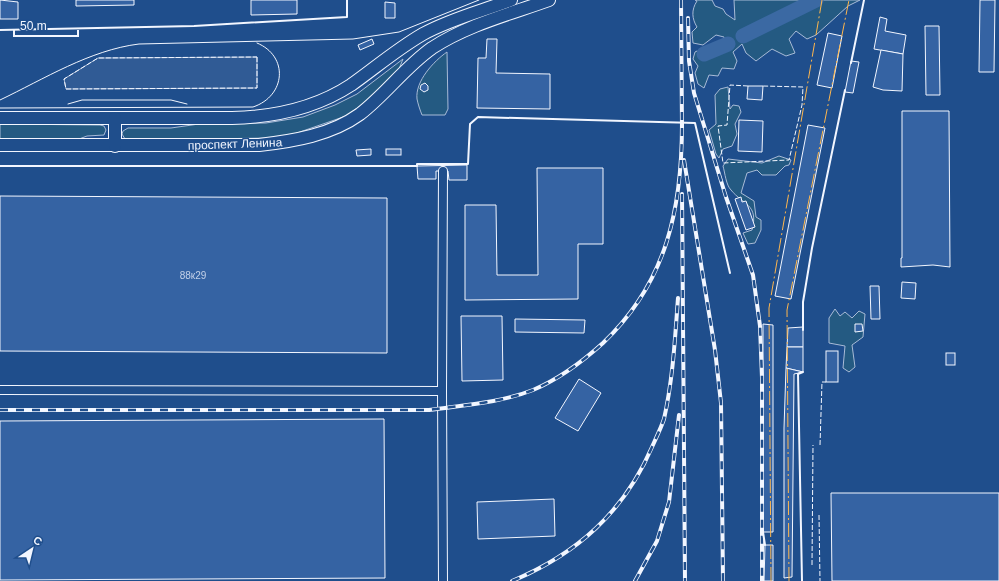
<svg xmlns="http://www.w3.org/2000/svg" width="999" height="581" font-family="Helvetica,sans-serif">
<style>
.green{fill:#245a82;stroke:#a8bbd7}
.parking{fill:#305b95;stroke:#a8bbd7}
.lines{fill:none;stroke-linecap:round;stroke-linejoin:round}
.river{stroke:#3b69a3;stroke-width:15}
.building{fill:#3563a3;stroke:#f2f6ff}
.minor-casing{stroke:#f2f6ff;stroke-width:10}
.primary-casing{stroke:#f2f6ff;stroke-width:14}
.minor{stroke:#1f4e8c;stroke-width:8}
.primary{stroke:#1f4e8c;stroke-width:12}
.tram{stroke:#f2f6ff;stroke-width:1}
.rail-casing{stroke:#f2f6ff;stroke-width:4}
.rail{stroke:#1f4e8c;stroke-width:2.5;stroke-dasharray:8;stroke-linecap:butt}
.fence{stroke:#f2f6ff;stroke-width:1;stroke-dasharray:5 2;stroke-linecap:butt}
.wall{stroke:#f2f6ff;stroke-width:2}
.power{stroke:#ffb74d;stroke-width:1;stroke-dasharray:14 3 2 3;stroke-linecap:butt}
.labels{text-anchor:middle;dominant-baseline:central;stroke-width:3;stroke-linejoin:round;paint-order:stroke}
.number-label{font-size:10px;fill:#c3d1e8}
.street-label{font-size:12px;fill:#f2f6ff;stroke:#1f4e8c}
</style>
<rect width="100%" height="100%" fill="#1f4e8c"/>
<g class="green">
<path d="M695,0H712L715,6L723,9L726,14L735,20L734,0H860L848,6L816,35L807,39L796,31L789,39L795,53L786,56L772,49L756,61L746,53L742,44L733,52L737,61L734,69L722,68L718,76L709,75L704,88L698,84L695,73L698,66L693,59L695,52L697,51L701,53L709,51L716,55L721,49H725L724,37L716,35L703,45L693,43L692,32L697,27C692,19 691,10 697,1Z"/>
<path d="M447,52L448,109L445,115H422C420,110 418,104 417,99C415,81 434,61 447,52Z"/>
<path d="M403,59L399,69L366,102L346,116L294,134L273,138L130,140L125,139L122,134L123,131L128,128H171L199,124L266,123L303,117L335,105L357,94Z"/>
<path d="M728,87L730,109L733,105L739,106L741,112L735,124L737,134L732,146L723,149L719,158L716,154L709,130L716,124L715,95L720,89Z"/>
<path d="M0,124L100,125L104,126L106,130L104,135L87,136L79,139H0Z"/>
<path d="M779,156L791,160L789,165L785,166L776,175H762L757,170L747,173L741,193L754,201L756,217L761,220V230L755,243L748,244L743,233L752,230C759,204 743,205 731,190C726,185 725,173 723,166L728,159L762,163Z"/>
<path d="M835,309L840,316L845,312L852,318L859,311L865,314L863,337L852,345L855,367L849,372L843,368L845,346L829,343V318Z"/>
</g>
<path class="parking" d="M257,57V88L66,89L64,79L98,58Z"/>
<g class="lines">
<g class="river">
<path d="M743,36L816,0"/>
<path d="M704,54L728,44"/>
</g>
</g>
<g class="building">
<path d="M0,0L18,2V19H0Z"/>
<path d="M76,0H134V5L76,6Z"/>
<path d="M251,0H297V14L251,15Z"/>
<path d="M980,0H995L994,72H979Z"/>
<path d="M385,2L395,3V18H385Z"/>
<path d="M880,17L887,19L885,31L906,35L903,54L874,49Z"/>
<path d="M925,26H939L940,95H926Z"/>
<path d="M828,33L842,36L832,88L817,85Z"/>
<path d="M372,39L374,44L360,50L358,45Z"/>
<path d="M487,39H497L496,73L550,74V109L477,108L478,58H486Z"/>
<path d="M881,50L903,54L902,91L883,90L873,87Z"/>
<path d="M851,61L859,62L853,93L845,92Z"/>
<path d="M425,83L428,86V90L424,92L420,89L421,85Z"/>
<path d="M748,86H763L762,100L747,99Z"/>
<path d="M902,111H949L950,267L933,265L901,267V258H902Z"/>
<path d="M739,120L763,121L762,152L738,151Z"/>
<path d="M808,125L825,128L791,299L775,296Z"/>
<path d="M371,149V155L357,156L356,150Z"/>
<rect x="386" y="149" width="15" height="6"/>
<path d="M467,165V180H449L448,171H436V179H418L417,166Z"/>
<path d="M537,168H603V244H578V299L465,300V205H496L497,275H538Z"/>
<path d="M0,196L387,198V353L0,351Z"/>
<path d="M741,197L742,202L746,201L755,227L746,230L735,199Z"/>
<path d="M902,282L916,283L915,299L901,298Z"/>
<path d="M870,286H879L880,319H871Z"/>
<path d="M461,316H502L503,380L462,381Z"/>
<path d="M515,319L585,320L584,333L515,332Z"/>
<path d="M763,324L773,325V532H763Z"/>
<path d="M855,324H862L863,331L855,332Z"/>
<path d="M803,327V347H787L788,328Z"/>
<path d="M787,347H803V372L786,368Z"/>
<rect x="826" y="351" width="12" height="31"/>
<rect x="946" y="353" width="9" height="12"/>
<path d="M786,368L803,372L794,374L792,577L784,578V428Z"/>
<path d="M579,379L601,393L578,431L555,418Z"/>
<path d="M384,419L385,578L0,580V421Z"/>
<path d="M831,493H999V581H832Z"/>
<path d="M554,499L555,536L478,539L477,502Z"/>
<path d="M765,545H773V581H764Z"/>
</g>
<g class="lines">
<g class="minor-casing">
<g id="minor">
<path d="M443,171L442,391L443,581"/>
<path d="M0,390L442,391"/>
</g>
</g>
<g class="primary-casing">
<g id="primary">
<path d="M0,118H232C274,117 316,108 351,85C375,68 397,49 423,34C450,19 482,11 511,0"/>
<path d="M0,145H259C294,141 331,135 360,114C386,94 405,67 432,48C467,25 510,14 549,0"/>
<path d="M115,146V118"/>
</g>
</g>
<use href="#minor" class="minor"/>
<use href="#primary" class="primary"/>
<g class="tram">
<path d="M0,100C44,79 90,50 139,44L353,39L399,32L479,0"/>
<path d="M68,104L82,100H171L187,104"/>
<path d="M0,108L253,107C286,96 289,56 257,43"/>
</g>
<g class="rail-casing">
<g id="rail">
<path d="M681,0L682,128"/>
<path d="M688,18L689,61L694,93L726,197L753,275L760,326L762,378V581"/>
<path d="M684,160L715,350L721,403L723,581"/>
<path d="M682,194L685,581"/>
<path d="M0,410H429C463,405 500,403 533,390C559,379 582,362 603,343C667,282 682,209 682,123"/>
<path d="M512,581C577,554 624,512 652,447C656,438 661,428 664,419C673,379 675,338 678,298"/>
<path d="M635,581L657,541L669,502L679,415"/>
</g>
</g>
<use href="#rail" class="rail"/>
<g class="fence">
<path d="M257,57V88L66,89L64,79L98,58Z"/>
<path d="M748,86L730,85L727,125L718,126L723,163L789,160L802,105L803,87L763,86"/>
<path d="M820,445L822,382H826"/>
<path d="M819,515L820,581"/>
<path d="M812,565L813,445"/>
</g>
<g class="wall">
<path d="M0,30L194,26L347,17V0"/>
<path d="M851,63L864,0"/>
<path d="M0,166H417V164H468L470,124L478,117L695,123L730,273"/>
<path d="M803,330V302L812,248L845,90"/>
<path d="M763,532L765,545"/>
<path d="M802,581L798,374L803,372"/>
</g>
<g class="power">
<path d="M771,581L769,308L822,0"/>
<path d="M789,581L787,310L849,0"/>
</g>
</g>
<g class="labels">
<g class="number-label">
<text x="193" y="275">88к29</text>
</g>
<g class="street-label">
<text transform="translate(235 144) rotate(-2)">проспект Ленина</text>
</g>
</g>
<g transform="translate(32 549) rotate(35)" stroke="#1f4e8c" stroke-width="3" paint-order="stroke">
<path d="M0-3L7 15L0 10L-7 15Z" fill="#f2f6ff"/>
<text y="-6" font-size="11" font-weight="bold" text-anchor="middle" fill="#f2f6ff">С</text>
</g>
<path d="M14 30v6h64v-6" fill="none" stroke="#f2f6ff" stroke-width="2"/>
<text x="20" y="30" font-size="12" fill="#f2f6ff" stroke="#1f4e8c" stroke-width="3" paint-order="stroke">50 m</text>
</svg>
